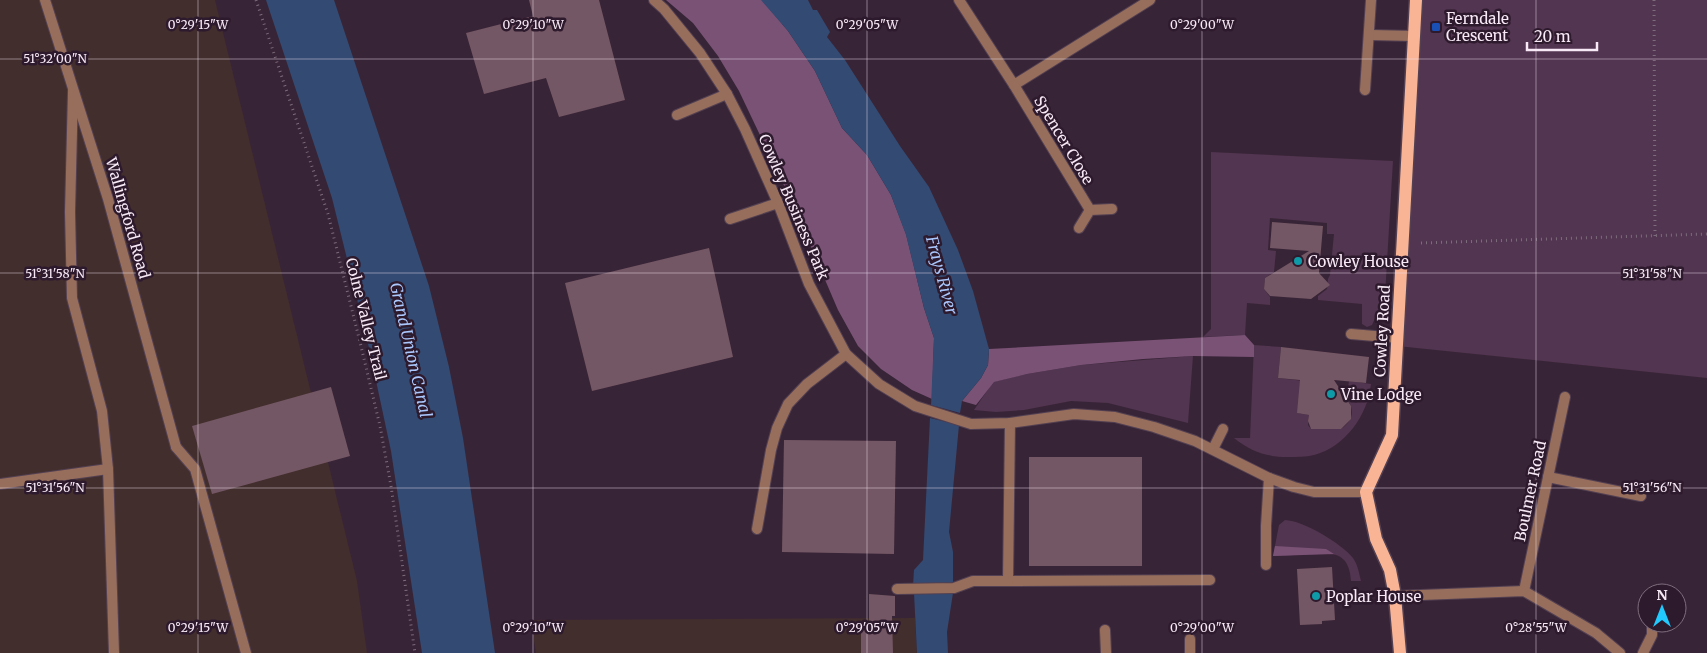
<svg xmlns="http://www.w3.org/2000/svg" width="1707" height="653" font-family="Merriweather,serif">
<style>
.industrial{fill:#422e2d}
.green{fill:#523550}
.forest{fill:#7a5276}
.water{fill:#334a72}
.building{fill:#745764}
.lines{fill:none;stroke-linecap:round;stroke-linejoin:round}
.lane-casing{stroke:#534052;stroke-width:12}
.street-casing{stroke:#534052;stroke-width:12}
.primary-casing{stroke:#534052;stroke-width:15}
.path{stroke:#7d6c7c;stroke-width:3;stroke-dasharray:1 4;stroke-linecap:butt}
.lane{stroke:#976e5b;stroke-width:10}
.street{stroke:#976e5b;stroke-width:10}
.primary{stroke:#f8b495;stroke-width:12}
.ticks{fill:none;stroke:#f7e9f5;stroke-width:1;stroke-opacity:0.45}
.transit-dot{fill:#1a4fb4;stroke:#2e1a2d;stroke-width:2}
.culture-dot{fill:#0f9aa8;stroke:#2e1a2d;stroke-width:2}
.labels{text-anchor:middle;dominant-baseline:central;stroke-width:5;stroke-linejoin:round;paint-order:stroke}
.poi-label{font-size:15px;fill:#f7e9f5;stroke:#2e1a2d;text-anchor:start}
.street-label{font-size:15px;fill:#f7e9f5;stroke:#2e1a2d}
.water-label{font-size:16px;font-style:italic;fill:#aac8fe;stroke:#2e1a2d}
.ticks-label{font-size:12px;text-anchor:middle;fill:#f7e9f5;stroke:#2e1a2d;stroke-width:5;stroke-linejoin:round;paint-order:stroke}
</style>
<rect width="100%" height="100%" fill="#382437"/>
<g class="industrial">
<path d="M0,0H215L357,581L367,653H0Z"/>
<path d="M915,618L917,653H536L531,620Z"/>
</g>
<g class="green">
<path d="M1420,0H1707V378L1397,346Z"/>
<path d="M1211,152L1393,161L1385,296L1372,325L1367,327L1362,324V304L1318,300V296L1327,289L1328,279L1330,275L1334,234H1327V223L1270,218L1268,250L1276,251L1274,272L1265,278L1264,289L1270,297V305L1247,303L1245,335L1203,337L1211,329Z"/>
<path d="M1254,345L1281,347L1278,378L1313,382L1297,413L1309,415L1308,425L1311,429H1341C1353,420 1355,411 1347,399H1349L1351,389L1348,388L1349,381L1371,384C1368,415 1345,447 1314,455C1306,457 1296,457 1287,457C1266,457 1250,451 1234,438H1250Z"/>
<path d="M1193,356L1188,423L1108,403L1071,401L1024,410L996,412L974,410L993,382L1027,374L1081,365Z"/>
<path d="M1285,520C1304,521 1341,543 1353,558C1358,565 1359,573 1361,581H1351C1350,570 1348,559 1336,555C1328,552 1285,556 1273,556L1279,525Z"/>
</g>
<g class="forest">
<path d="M666,0H762L788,31L815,71L842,128L867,155L891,195L906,234L924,308L934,338L932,399L912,390L881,369L858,346L838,310L790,198L739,91L718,56L693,23Z"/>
<path d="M1245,335L1254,345V357L1193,356L1143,359L1081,365L1027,374L994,382L976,405L962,401L981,378L988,365L989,349Z"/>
<path d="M1275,546L1326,549L1334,554L1273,556Z"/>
</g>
<g class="water">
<path d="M266,0H334L429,286L449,367L463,438L495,653H422L391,451L369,348L332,198Z"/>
<path d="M761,0H808L813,10H817L830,32L827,37L845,60L900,146L929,187L958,250L973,291L989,349L988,365L981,378L962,401L960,413L931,405L934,338L924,308L906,235L891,195L867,155L842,128L815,71L788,31Z"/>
<path d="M930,418L959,425L949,532L953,552V586H913L914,570L923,560Z"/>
<path d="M914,593H953L947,632L948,653H917Z"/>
</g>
<g class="building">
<path d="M529,0H599L625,100L559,117L546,78L484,94L466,33L533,16Z"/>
<path d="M1272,222L1323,226L1319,273L1330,285L1311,299L1270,296L1264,289L1265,278L1309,251L1270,248Z"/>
<path d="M709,248L733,357L592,391L565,283Z"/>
<path d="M1281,347L1369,357L1366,383L1334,380L1351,406V419L1341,429H1311L1308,421L1309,415L1297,413L1300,380L1278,378Z"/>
<path d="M331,387L350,456L212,494L192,426Z"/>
<path d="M784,440L896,441L894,554L782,552Z"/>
<rect x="1029" y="457" width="113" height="109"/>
<path d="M1332,567L1335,620L1322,621V624L1300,625L1297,569Z"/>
<path d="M869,594L895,596V616H892L893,653H861V630H869Z"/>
</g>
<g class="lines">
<g class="lane-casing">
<g id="lane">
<path d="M73,91L70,212L72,298L102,411L108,469L114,653"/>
<path d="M677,115L727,94"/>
<path d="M730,219L778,203"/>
<path d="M1079,228L1090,210L1112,209"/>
<path d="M1351,334L1398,338"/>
<path d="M1010,423L1008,581L1210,580"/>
<path d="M176,447L195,469L246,653"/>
<path d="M1213,449L1223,429"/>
<path d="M0,484L108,469"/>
<path d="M757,529L771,450L777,428L788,404L807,384L846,354"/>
<path d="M1266,565V526L1269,478"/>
<path d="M897,589L954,588L973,581H1008"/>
<path d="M1190,639V653"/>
<path d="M1643,653L1652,635V623"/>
</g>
</g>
<g class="street-casing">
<g id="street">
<path d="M45,0L108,199L176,447"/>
<path d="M654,0L664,9L700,53L727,94L745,129L778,203L809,284L846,354L879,384L915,406L971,424L1010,423L1074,414L1115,417L1154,427L1195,441L1269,478L1294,487L1314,492H1366"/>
<path d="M959,0L1014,85L1150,0"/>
<path d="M1370,35L1415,36"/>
<path d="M1014,85L1090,210"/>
<path d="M1365,90L1371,0"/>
<path d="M1548,477L1641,496"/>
<path d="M1524,591L1565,397"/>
<path d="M1395,596L1524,591L1596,633L1620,653"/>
<path d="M1105,630L1106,653"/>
</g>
</g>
<g class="primary-casing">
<path id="primary" d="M1400,653L1395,596L1390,570L1376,539L1366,492L1392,435L1416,0"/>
</g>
<g class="path">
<path d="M256,0L328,214L360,342L380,426L391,486L415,653"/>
<path d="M1654,0L1655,236"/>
<path d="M1421,243L1707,234"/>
</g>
<use href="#lane" class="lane"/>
<use href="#street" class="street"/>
<use href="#primary" class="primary"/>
</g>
<path class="ticks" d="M198,0V653M533,0V653M867,0V653M1202,0V653M1536,0V653M0,59H1707M0,273H1707M0,488H1707"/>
<rect class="transit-dot" x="1431" y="22" width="10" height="10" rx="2.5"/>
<g class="culture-dot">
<circle cx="1298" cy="261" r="5"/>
<circle cx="1331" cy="394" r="5"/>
<circle cx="1316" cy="596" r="5"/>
</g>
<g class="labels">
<g class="poi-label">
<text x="1446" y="18">Ferndale<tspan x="1446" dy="17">Crescent</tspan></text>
<text x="1308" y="261">Cowley House</text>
<text x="1341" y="394">Vine Lodge</text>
<text x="1326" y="596">Poplar House</text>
</g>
<g class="street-label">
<text transform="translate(1064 140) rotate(59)">Spencer Close</text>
<text transform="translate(794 207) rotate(67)">Cowley Business Park</text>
<text transform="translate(128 218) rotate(74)">Wallingford Road</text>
<text transform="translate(366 319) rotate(76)">Colne Valley Trail</text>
<text transform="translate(1382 331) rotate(-87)">Cowley Road</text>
<text transform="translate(1530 491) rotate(-78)">Boulmer Road</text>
</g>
<g class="water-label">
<text transform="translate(942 275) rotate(75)">Frays River</text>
<text transform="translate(411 350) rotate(77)">Grand Union Canal</text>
</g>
</g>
<g class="ticks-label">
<text x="198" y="29">0°29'15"W</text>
<text x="533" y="29">0°29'10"W</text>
<text x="867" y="29">0°29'05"W</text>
<text x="1202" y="29">0°29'00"W</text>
<text x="55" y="63">51°32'00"N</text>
<text x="55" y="278">51°31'58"N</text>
<text x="1652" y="278">51°31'58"N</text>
<text x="55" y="492">51°31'56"N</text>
<text x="1652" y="492">51°31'56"N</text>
<text x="198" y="632">0°29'15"W</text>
<text x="533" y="632">0°29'10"W</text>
<text x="867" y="632">0°29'05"W</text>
<text x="1202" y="632">0°29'00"W</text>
<text x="1536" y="632">0°28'55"W</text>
</g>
<g transform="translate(1662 608)"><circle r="24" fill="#2e1a2d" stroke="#7e6d7d"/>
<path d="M0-4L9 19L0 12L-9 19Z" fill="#21c9fd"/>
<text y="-8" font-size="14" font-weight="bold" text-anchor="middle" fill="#f7e9f5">N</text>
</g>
<path d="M1527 42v8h70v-8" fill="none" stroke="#f7e9f5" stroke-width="2.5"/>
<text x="1534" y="42" font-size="15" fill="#f7e9f5" stroke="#2e1a2d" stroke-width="4" paint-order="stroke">20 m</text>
</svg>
